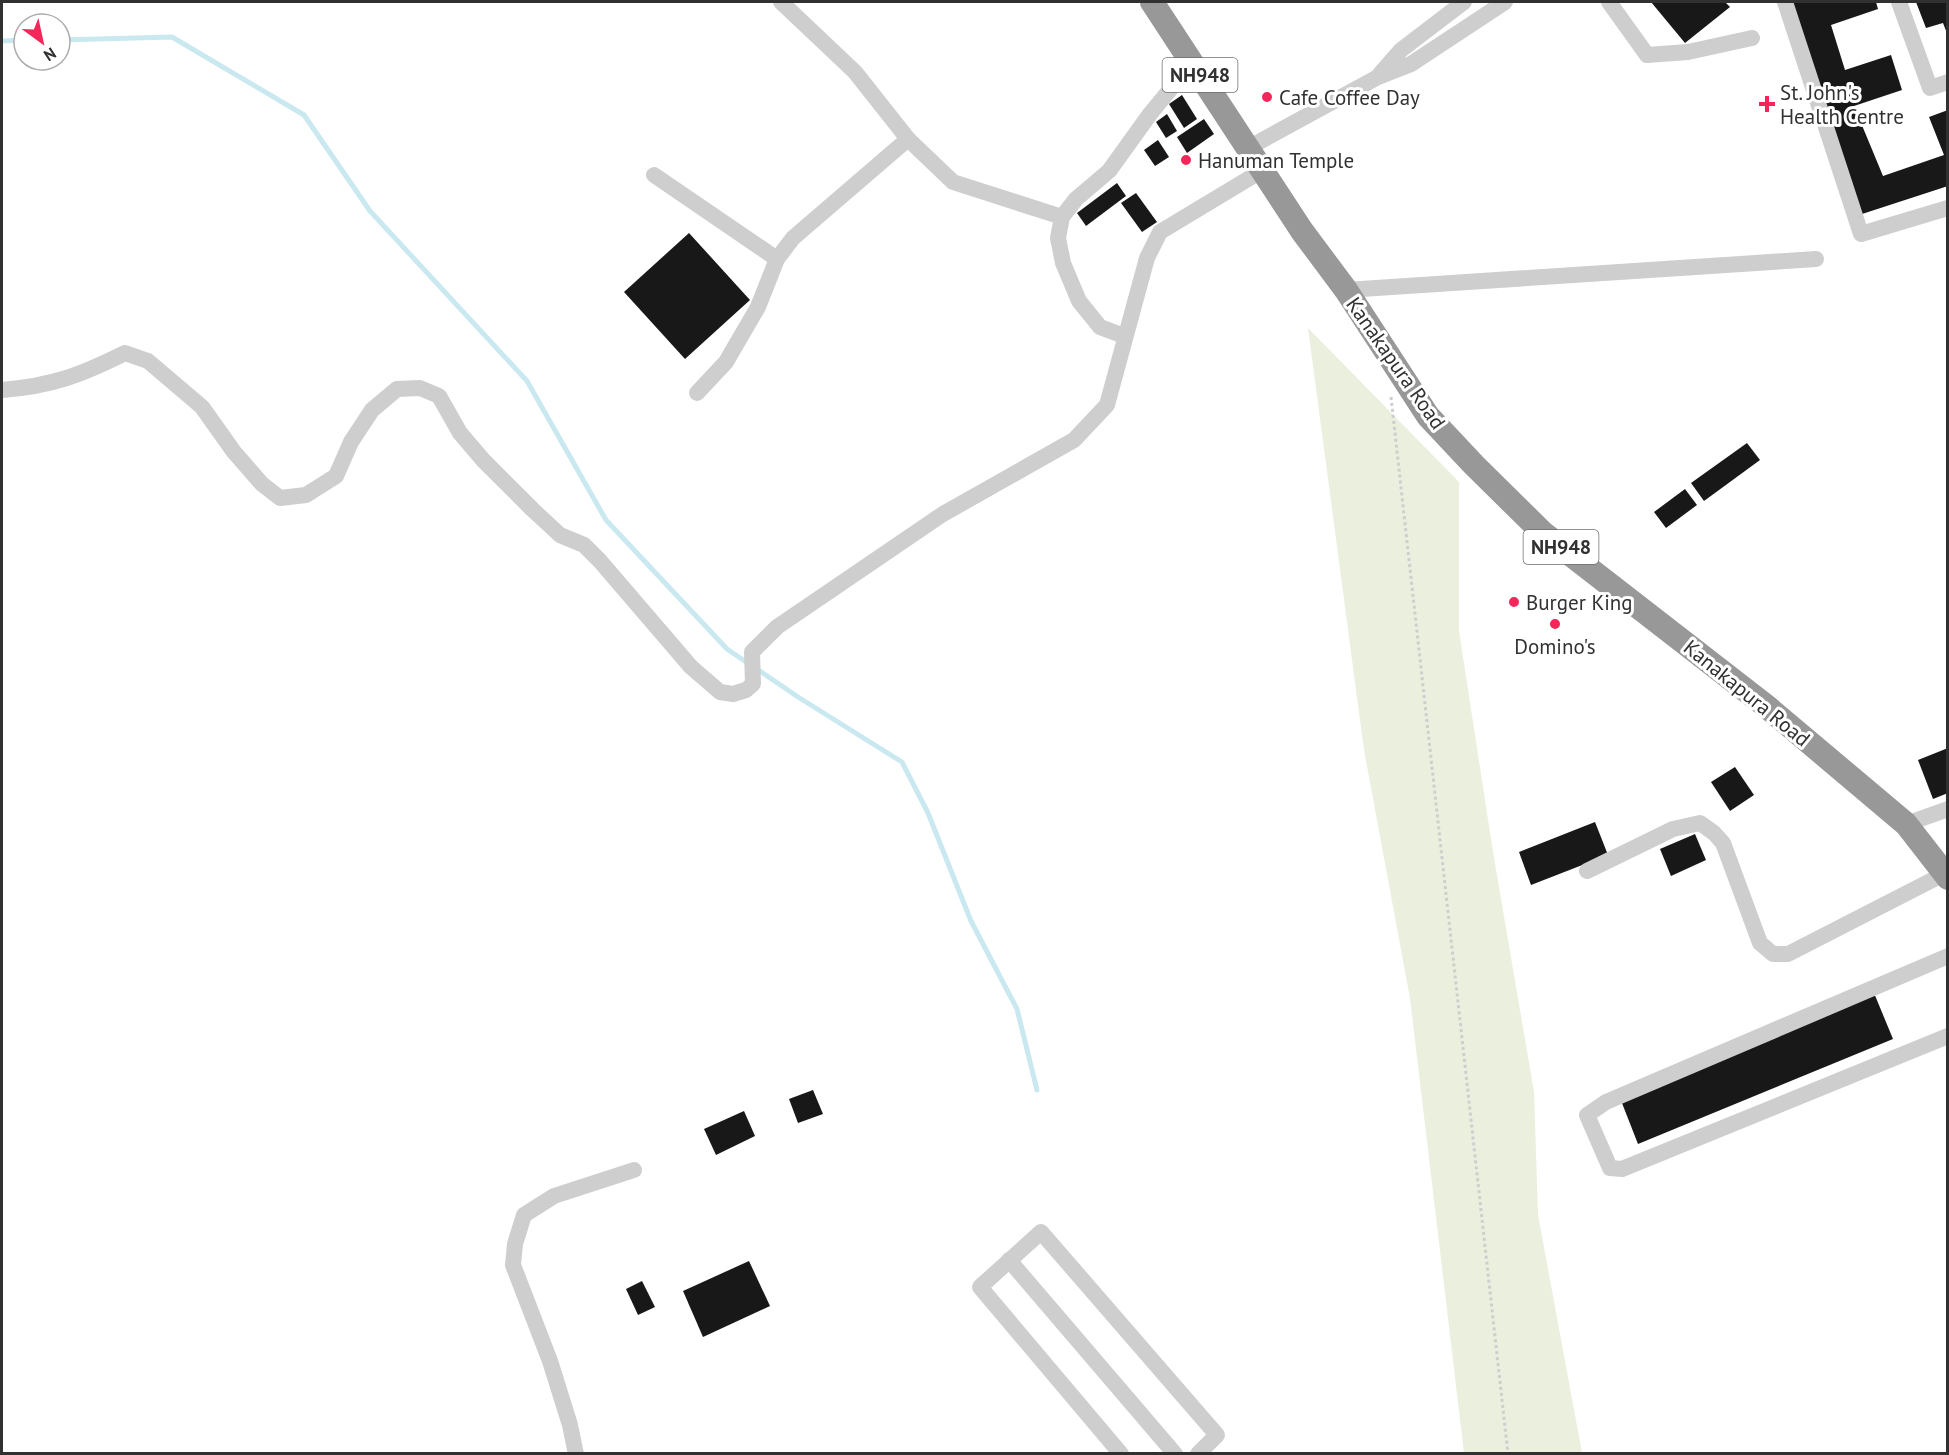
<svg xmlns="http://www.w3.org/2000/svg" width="1949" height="1455" font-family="'PT Sans',sans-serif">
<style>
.green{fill:#eaefde}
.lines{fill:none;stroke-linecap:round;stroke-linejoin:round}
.stream{stroke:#c9e8f0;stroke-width:5}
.building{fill:#181818}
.path{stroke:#cecece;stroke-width:3;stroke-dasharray:3 3;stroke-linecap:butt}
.minor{stroke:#cecece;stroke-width:16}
.highway{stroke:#989898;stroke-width:24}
.poi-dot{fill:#f5265a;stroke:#fff;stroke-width:2}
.labels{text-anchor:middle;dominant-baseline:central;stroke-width:6;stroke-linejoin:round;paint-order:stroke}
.shield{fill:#fff;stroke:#6f6f6f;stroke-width:1.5}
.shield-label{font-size:20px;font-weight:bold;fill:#313131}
.poi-label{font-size:21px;fill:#313131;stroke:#fff;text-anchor:start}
.street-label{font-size:21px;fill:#313131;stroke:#fff}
</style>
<rect width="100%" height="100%" fill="#fff"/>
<path class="green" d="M1308,328L1459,482V631L1493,852L1534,1092L1538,1215L1582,1453H1464L1410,998L1364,750Z"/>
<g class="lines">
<g class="stream">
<path d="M60,40L172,37L304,115L370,211L527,381L606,520L727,649L749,664"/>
<path d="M2,41L24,40"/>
<path d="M757,669L798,697L902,762L928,813L971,921L1017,1009L1037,1090"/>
</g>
</g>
<g class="building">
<path d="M1651,2H1725L1730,7L1685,43Z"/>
<path d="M1790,2H1876L1878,9L1831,25L1845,70L1891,55L1902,90L1854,106L1883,176L1944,155L1929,117L1948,110V186L1859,215Z"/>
<path d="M1916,2H1948V36L1943,23L1926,28Z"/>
<path d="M1182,95L1197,119L1184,128L1169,104Z"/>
<path d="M1167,114L1177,131L1166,138L1156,122Z"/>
<path d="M1204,119L1214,134L1187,153L1177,137Z"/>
<path d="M1158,140L1169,157L1155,166L1144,150Z"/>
<path d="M1117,183L1126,196L1086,226L1077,213Z"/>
<path d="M1136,193L1157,222L1142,232L1121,203Z"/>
<path d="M689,233L750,300L685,359L624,292Z"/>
<path d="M1747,443L1760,460L1704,501L1691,483Z"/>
<path d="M1685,489L1697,505L1666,528L1654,512Z"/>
<path d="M1948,748V793L1933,799L1918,760Z"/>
<path d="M1735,767L1754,795L1730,811L1711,782Z"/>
<path d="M1595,822L1608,855L1531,885L1519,852Z"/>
<path d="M1695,834L1706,860L1671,876L1660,849Z"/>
<path d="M1874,993L1893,1039L1638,1144L1620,1098Z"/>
<path d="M813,1090L823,1114L798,1123L789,1099Z"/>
<path d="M744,1111L755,1136L716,1155L704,1129Z"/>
<path d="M749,1261L770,1306L703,1337L683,1291Z"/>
<path d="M642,1281L655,1307L638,1315L626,1289Z"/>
</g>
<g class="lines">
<path class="path" d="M1391,397L1508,1454"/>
<g class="minor">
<path d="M781,2L855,72L908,139L953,182L1062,217"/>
<path d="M1609,2L1647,55L1688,52L1752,38"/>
<path d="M1785,2L1861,234L1948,208"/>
<path d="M1899,2L1930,88L1948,82"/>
<path d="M1380,74L1401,50L1464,2"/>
<path d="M1248,148L1378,77L1411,64L1505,2"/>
<path d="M654,175L777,259"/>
<path d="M1346,290L1816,259"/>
<path d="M1124,336L1100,327L1079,301L1063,263L1058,238L1062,217L1076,199L1109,171L1150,114L1192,63"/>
<path d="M2,390C52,386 81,375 125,353L148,361L202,407L234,452L262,484L280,498L306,495L336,476L351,442L372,410L397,389L420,388L439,396L460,433L483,460L533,510L560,535L584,545L600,561L691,667L720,692L733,694L746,690L753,684L752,652L777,627L943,514L1074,440L1107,405L1147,258L1160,232L1263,170"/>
<path d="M697,393L726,362L758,307L777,259L793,238L908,139"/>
<path d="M1906,824L1948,809"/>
<path d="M1587,871L1673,829L1700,823L1714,833L1723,843L1760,943L1773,954H1788L1944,874"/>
<path d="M1948,956L1606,1102L1587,1115L1610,1168L1622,1169L1948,1036"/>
<path d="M1009,1260L1175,1454"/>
<path d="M576,1454L570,1425L550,1361L513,1265L515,1244L524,1215L554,1196L634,1170"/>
<path d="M1121,1454L980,1287L1041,1232L1217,1435L1198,1454"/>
</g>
<path class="highway" d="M1152,2L1302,231L1346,290L1428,416L1474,465L1543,533L1766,706L1906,824L1948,878"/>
</g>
<g class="poi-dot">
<circle cx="1267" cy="97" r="6"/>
<path d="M1764 95h6v6h6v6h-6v6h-6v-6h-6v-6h6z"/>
<circle cx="1186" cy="160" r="6"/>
<circle cx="1514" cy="602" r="6"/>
<circle cx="1555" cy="624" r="6"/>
</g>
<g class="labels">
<g class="shield">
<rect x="1162.5" y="58" width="75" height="34" rx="4.5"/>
<rect x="1523.5" y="530" width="75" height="34" rx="4.5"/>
</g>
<g class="shield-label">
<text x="1200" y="75">NH948</text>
<text x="1561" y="547">NH948</text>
</g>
<g class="poi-label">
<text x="1780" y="92">St. John's<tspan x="1780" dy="24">Health Centre</tspan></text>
<text x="1279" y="97">Cafe Coffee Day</text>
<text x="1198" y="160">Hanuman Temple</text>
<text x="1526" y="602">Burger King</text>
<text x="1555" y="646" text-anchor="middle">Domino's</text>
</g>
<g class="street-label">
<text transform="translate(1396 363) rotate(55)">Kanakapura Road</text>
<text transform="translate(1747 693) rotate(39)">Kanakapura Road</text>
</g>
</g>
<rect width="1949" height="1455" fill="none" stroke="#313131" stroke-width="6"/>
<g transform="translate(42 42) rotate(147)"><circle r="28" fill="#ffffff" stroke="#adadad" stroke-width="1.5"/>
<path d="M0-4.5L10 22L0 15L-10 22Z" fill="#f5265a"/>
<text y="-9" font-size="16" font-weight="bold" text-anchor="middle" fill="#313131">N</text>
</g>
</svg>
